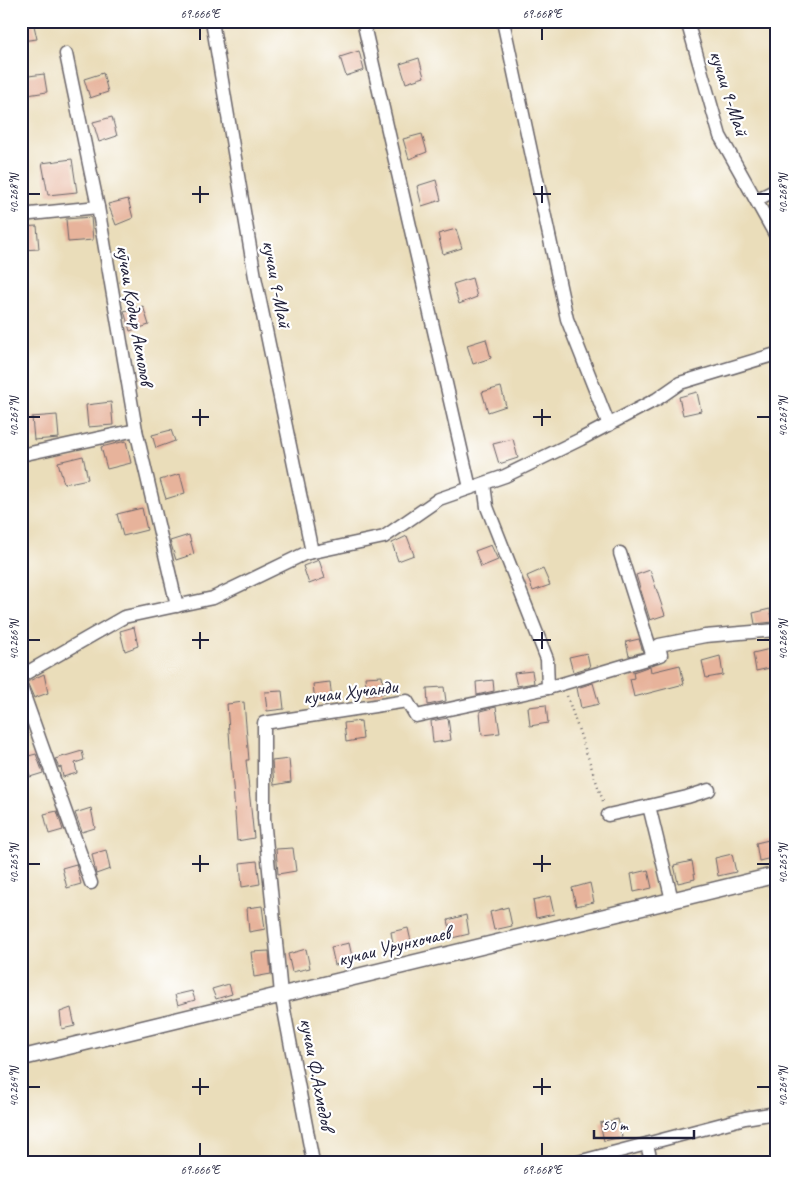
<svg xmlns="http://www.w3.org/2000/svg" width="797" height="1183" font-family="Caveat,sans-serif">
<style>
.building{fill:#e7b39b}
.lines{fill:none;stroke-linecap:round;stroke-linejoin:round}
.minor-casing{stroke:#686367;stroke-width:15}
.tertiary-casing{stroke:#686367;stroke-width:18}
.path{stroke:#686367;stroke-width:2.5;stroke-dasharray:1 4;stroke-linecap:butt}
.minor{stroke:#fff;stroke-width:12}
.tertiary{stroke:#fff;stroke-width:15}
.ticks{fill:none;stroke:#22223b;stroke-width:2}
.labels{text-anchor:middle;dominant-baseline:central;stroke-width:4.5;stroke-linejoin:round;paint-order:stroke}
.street-label{font-size:20px;fill:#22223b;stroke:#fff}
.neatline{fill:none;stroke:#22223b;stroke-width:2}
.ticks-label{font-size:12px;text-anchor:middle;fill:#22223b}
</style>
<rect width="100%" height="100%" fill="#fff"/>
<filter id="ink" filterUnits="userSpaceOnUse"><feTurbulence type="fractalNoise" baseFrequency=".02" numOctaves="2"/><feDisplacementMap in="SourceGraphic" scale="10" xChannelSelector="R" yChannelSelector="G"/><feConvolveMatrix kernelMatrix="1 2 1 2 8 2 1 2 1" color-interpolation-filters="sRGB"/></filter>
<filter id="wash" filterUnits="userSpaceOnUse"><feTurbulence type="fractalNoise" baseFrequency=".0096" numOctaves="4" result="noise"/><feDisplacementMap in="SourceGraphic" scale="20" xChannelSelector="R" yChannelSelector="G"/><feGaussianBlur stdDeviation="1.12" result="paint"/><feColorMatrix in="noise" values="0 0 0 0 0 0 0 0 0 0 0 0 0 0 0 0 0 1.4 0 .05"/><feComposite in="paint" operator="in"/></filter>
<g filter="url(#wash)">
<rect width="100%" height="100%" fill="#eaddba"/>
<g id="blocks">
<g class="building">
<path d="M21,21H33L37,39L21,41Z"/>
<path d="M359,51L364,70L346,76L340,57Z"/>
<path d="M419,58L424,77L406,83L400,64Z"/>
<path d="M103,73L108,92L90,98L84,79Z"/>
<path d="M44,74L47,92L21,96V77Z"/>
<path d="M112,117L117,136L99,142L93,122Z"/>
<path d="M422,134L427,152L409,159L403,139Z"/>
<path d="M72,159L77,192L48,195L42,163Z"/>
<path d="M436,180L441,200L422,206L417,186Z"/>
<path d="M128,199L133,218L116,225L108,204Z"/>
<path d="M91,217L93,240L68,242L66,219Z"/>
<path d="M37,226L39,249L21,250V227Z"/>
<path d="M456,229L462,248L443,254L438,234Z"/>
<path d="M472,278L477,297L459,304L453,284Z"/>
<path d="M143,306L149,325L130,331L124,311Z"/>
<path d="M486,339L491,358L473,364L467,345Z"/>
<path d="M501,387L506,406L488,412L482,392Z"/>
<path d="M697,392L701,411L683,415L679,397Z"/>
<path d="M111,402L113,425L88,427L86,405Z"/>
<path d="M57,415L59,438L34,440L32,417Z"/>
<path d="M171,430L175,441L156,448L152,435Z"/>
<path d="M513,439L518,458L499,464L493,444Z"/>
<path d="M126,441L131,463L107,469L101,447Z"/>
<path d="M83,456L88,479L64,484L58,462Z"/>
<path d="M180,474L185,493L166,499L160,480Z"/>
<path d="M142,508L147,530L123,536L117,514Z"/>
<path d="M189,535L194,554L176,560L170,541Z"/>
<path d="M407,536L414,555L398,561L392,543Z"/>
<path d="M491,545L498,560L481,567L475,551Z"/>
<path d="M319,560L325,578L309,584L303,566Z"/>
<path d="M543,569L550,585L533,591L527,576Z"/>
<path d="M650,570L665,615L650,620L636,575Z"/>
<path d="M770,609L773,622L755,624L753,613Z"/>
<path d="M134,627L138,646L125,651L120,631Z"/>
<path d="M639,639L643,652L629,656L626,642Z"/>
<path d="M770,649L774,667L756,671L753,653Z"/>
<path d="M587,653L590,667L573,672L569,657Z"/>
<path d="M720,656L723,675L706,678L702,661Z"/>
<path d="M680,665L684,684L634,697L630,679L634,678L633,672L650,666L651,672Z"/>
<path d="M532,671L534,683L517,686L514,673Z"/>
<path d="M44,674L48,693L34,698L27,682Z"/>
<path d="M382,676L384,693L367,696L365,677Z"/>
<path d="M493,680L494,691L477,695L476,682Z"/>
<path d="M330,682L332,700L315,702L313,684Z"/>
<path d="M593,683L599,704L581,708L577,688Z"/>
<path d="M444,687L446,701L428,705L427,688Z"/>
<path d="M282,691L284,709L267,711L265,692Z"/>
<path d="M244,702L249,760H246L254,838L237,841L227,704Z"/>
<path d="M546,705L548,723L530,726L528,707Z"/>
<path d="M496,707L500,733L482,735L480,711Z"/>
<path d="M448,718L451,740L433,743L431,721Z"/>
<path d="M361,721L363,739L346,742L344,723Z"/>
<path d="M82,751L84,760L75,763L77,773L63,777L61,767L59,768L55,759Z"/>
<path d="M36,754L43,773L30,777L25,757Z"/>
<path d="M289,759L291,782L274,785L272,761Z"/>
<path d="M91,808L95,828L82,832L75,813Z"/>
<path d="M57,811L63,830L49,834L44,814Z"/>
<path d="M773,839L776,857L759,861L756,843Z"/>
<path d="M293,848L296,871L278,874L276,849Z"/>
<path d="M106,850L110,869L96,874L92,854Z"/>
<path d="M732,854L736,872L718,876L715,858Z"/>
<path d="M257,861L260,884L242,887L240,863Z"/>
<path d="M692,861L695,879L678,883L674,865Z"/>
<path d="M76,864L81,884L67,888L62,868Z"/>
<path d="M648,870L652,888L634,892L631,874Z"/>
<path d="M590,883L594,902L576,906L572,888Z"/>
<path d="M550,896L554,914L536,918L533,900Z"/>
<path d="M262,906L265,929L249,932L247,908Z"/>
<path d="M508,907L512,926L494,930L490,912Z"/>
<path d="M466,915L469,934L452,938L448,920Z"/>
<path d="M408,928L412,946L394,950L391,932Z"/>
<path d="M349,943L353,961L335,965L331,947Z"/>
<path d="M306,949L310,968L292,972L288,954Z"/>
<path d="M269,951L271,974L254,977L251,952Z"/>
<path d="M229,984L232,994L216,999L212,989Z"/>
<path d="M192,991L195,1000L178,1005L175,995Z"/>
<path d="M71,1008L75,1026L62,1029L60,1012Z"/>
<path d="M618,1119L622,1137L604,1141L600,1123Z"/>
</g>
</g>
</g>
<g filter="url(#ink)">
<use href="#blocks" fill-opacity="0" stroke="#686367" stroke-width="1"/>
<g class="lines">
<g class="minor-casing">
<g id="minor">
<path d="M212,21L255,277L312,552"/>
<path d="M363,21L470,488"/>
<path d="M503,21L567,319L609,425"/>
<path d="M687,21L720,136L776,236"/>
<path d="M66,54L98,207L136,430L177,606"/>
<path d="M756,200L776,190"/>
<path d="M21,215L98,207"/>
<path d="M21,455L136,430"/>
<path d="M484,484L487,507L547,659L548,688"/>
<path d="M620,553L653,657"/>
<path d="M21,676L124,617L213,598L304,554L384,537L439,499L505,476L581,439L657,399L680,383L776,354"/>
<path d="M21,687L91,883"/>
<path d="M649,806L687,797L709,790"/>
<path d="M608,815L649,806L672,900"/>
<path d="M647,1144L651,1162"/>
<path d="M313,1162L281,994L264,818V723L407,701L416,716L548,688L653,657L661,655L659,645L705,636L776,630"/>
<path d="M578,1162L745,1118L776,1113"/>
</g>
</g>
<g class="tertiary-casing">
<path id="tertiary" d="M21,1058L776,875"/>
</g>
<path class="path" d="M567,696L604,804"/>
<use href="#minor" class="minor"/>
<use href="#tertiary" class="tertiary"/>
</g>
</g>
<path class="ticks" d="M200,28V40M542,28V40M200,186V203M542,186V203M28,194H40M192,194H209M533,194H551M757,194H770M200,409V426M542,409V426M28,417H40M192,417H209M533,417H551M757,417H770M200,632V649M542,632V649M28,640H40M192,640H209M533,640H551M757,640H770M200,855V872M542,855V872M28,864H40M192,864H209M533,864H551M757,864H770M200,1078V1095M542,1078V1095M28,1087H40M192,1087H209M533,1087H551M757,1087H770M200,1143V1156M542,1143V1156"/>
<g class="labels">
<g class="street-label">
<text transform="translate(729 93) rotate(72)">кучаи 9-Май</text>
<text transform="translate(277 284) rotate(79)">кучаи 9-Май</text>
<text transform="translate(135 315) rotate(80)">кӯчаи Қодир Акмолов</text>
<text transform="translate(350 692) rotate(-7)">кучаи Хучанди</text>
<text transform="translate(394 946) rotate(-14)">кучаи Урунхочаев</text>
<text transform="translate(317 1074) rotate(79)">кучаи Ф.Ахмедов</text>
</g>
</g>
<rect width="797" height="1183" fill="none" stroke="#fff" stroke-width="55"/>
<path d="M594 1130v8h100v-8" fill="none" stroke="#22223b" stroke-width="2.5"/>
<text x="602" y="1130" font-size="15" fill="#22223b" stroke="#ffffff" stroke-width="4" paint-order="stroke">50 m</text>
<rect x="28" y="28" width="742" height="1128" class="neatline"/>
<g class="ticks-label">
<text x="200" y="18">69.666°E</text>
<text x="542" y="18">69.668°E</text>
<text transform="translate(14 194) rotate(-90)" y="4">40.268°N</text>
<text transform="translate(783 194) rotate(-90)" y="4">40.268°N</text>
<text transform="translate(14 417) rotate(-90)" y="4">40.267°N</text>
<text transform="translate(783 417) rotate(-90)" y="4">40.267°N</text>
<text transform="translate(14 640) rotate(-90)" y="4">40.266°N</text>
<text transform="translate(783 640) rotate(-90)" y="4">40.266°N</text>
<text transform="translate(14 864) rotate(-90)" y="4">40.265°N</text>
<text transform="translate(783 864) rotate(-90)" y="4">40.265°N</text>
<text transform="translate(14 1087) rotate(-90)" y="4">40.264°N</text>
<text transform="translate(783 1087) rotate(-90)" y="4">40.264°N</text>
<text x="200" y="1174">69.666°E</text>
<text x="542" y="1174">69.668°E</text>
</g>
</svg>
